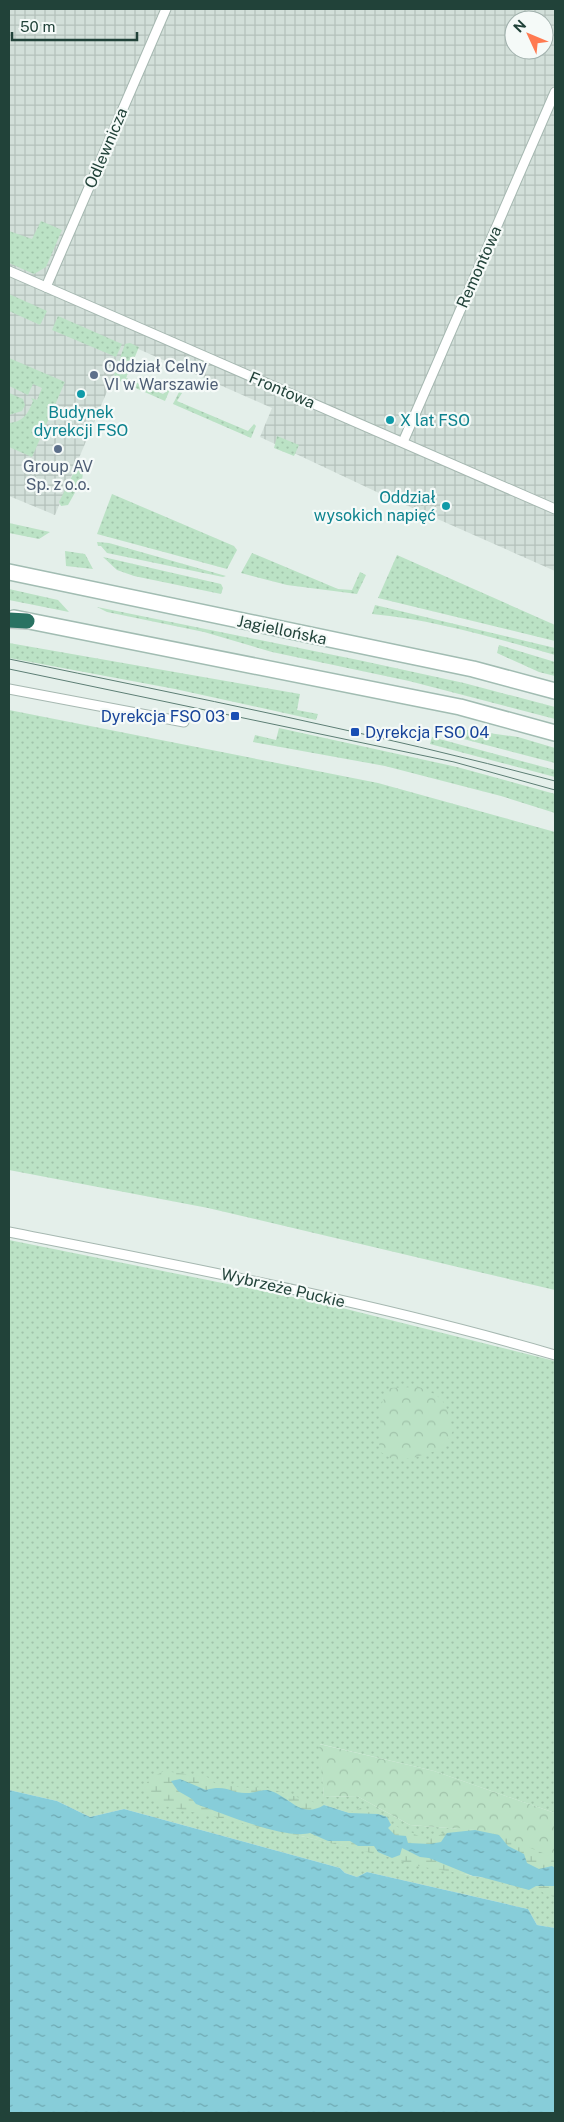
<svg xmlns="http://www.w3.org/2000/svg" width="564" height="2122" font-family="'Public Sans',sans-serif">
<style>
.industrial{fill:url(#industrial-grid);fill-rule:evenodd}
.grass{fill:url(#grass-dots)}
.forest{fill:url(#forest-crowns)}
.wetland{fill:url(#wetland-marsh)}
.water{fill:url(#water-ripples)}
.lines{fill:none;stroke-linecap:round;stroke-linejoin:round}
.lane-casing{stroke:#a6b8b1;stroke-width:11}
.secondary-casing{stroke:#a1bcb2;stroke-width:18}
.highway-casing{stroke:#c1cac8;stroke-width:18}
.lane{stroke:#fff;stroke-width:9}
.secondary{stroke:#fff;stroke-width:15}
.highway{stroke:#297262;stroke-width:15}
.tram{stroke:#5c7e74;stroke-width:1}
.service-dot{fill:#5c6f8a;stroke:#f5faf8;stroke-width:2}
.culture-dot{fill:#0f9aa8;stroke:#f5faf8;stroke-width:2}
.transit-dot{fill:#1a4fb4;stroke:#f5faf8;stroke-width:2}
.labels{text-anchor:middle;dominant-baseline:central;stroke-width:4.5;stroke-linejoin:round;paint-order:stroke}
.street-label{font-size:16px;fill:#214239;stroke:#f5faf8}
.service-label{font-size:16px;fill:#4e5e75;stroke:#f5faf8;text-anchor:start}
.culture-label{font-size:16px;fill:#0d838f;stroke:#f5faf8}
.transit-label{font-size:16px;fill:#164399;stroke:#f5faf8;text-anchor:end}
</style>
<defs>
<pattern id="industrial-grid" width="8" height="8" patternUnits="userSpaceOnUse" patternTransform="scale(1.25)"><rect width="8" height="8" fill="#d2dfd9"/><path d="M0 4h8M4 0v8" fill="none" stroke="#b4c1bb"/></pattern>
<pattern id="grass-dots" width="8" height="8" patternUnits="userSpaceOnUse" patternTransform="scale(1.25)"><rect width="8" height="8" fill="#bbe2c5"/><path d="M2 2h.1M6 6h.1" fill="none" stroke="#a0c3aa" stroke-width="1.8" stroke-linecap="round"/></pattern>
<pattern id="forest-crowns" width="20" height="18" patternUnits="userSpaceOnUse" patternTransform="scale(1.25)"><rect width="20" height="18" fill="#bbe2c5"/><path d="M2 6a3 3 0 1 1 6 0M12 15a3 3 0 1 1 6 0" fill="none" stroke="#a0c3aa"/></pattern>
<pattern id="wetland-marsh" width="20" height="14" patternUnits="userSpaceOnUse" patternTransform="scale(1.25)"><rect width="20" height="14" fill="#bbe2c5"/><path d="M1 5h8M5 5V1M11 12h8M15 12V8" fill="none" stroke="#a0c3aa"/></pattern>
<pattern id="water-ripples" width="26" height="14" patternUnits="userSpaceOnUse" patternTransform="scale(1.25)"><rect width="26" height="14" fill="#87cdd9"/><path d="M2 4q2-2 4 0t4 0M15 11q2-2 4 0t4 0" fill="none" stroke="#6ea8b1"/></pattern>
</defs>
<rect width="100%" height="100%" fill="#e4efea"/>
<path class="industrial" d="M9,9H555V571L381,494L260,437L272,408L127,344L55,515L9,496ZM514,20H544V50H514Z"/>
<g class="grass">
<path d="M41,221L62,230L46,267L34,274L9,263V231L32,239Z"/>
<path d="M9,294L47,311L40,325L9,311Z"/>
<path d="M58,316L122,344L116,357L52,330Z"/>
<path d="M130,343L139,347L126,378L163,394L171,387L165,401L113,378L125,344Z"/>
<path d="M9,358L65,382L32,457L9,447V423C23,422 28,414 33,401L31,398L37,400L42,388L33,384L28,395L9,386Z"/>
<path d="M179,392L182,393L177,401L248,431L254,424L256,426L251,438L173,404Z"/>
<path d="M9,393L23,399L25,405L22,411L9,415Z"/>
<path d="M277,436L299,445L294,456L274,448Z"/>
<path d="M75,470H81L83,473L82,480L68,505L61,506L59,502Z"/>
<path d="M112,494L234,546L237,550L227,569L97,534Z"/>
<path d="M9,523L50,532L39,539L9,533Z"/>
<path d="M97,542L109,543L226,576L223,577L107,553L101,546H98Z"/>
<path d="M65,551L85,554L93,569L66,566Z"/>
<path d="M252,553L338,589L352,590L360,572L366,575L357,594L287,585L241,573Z"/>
<path d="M397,555L555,625V641L378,598Z"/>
<path d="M103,557L221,584L223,588L221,594L134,576L117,570Z"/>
<path d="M9,589L58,600L69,612L9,600Z"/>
<path d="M375,605L555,648V655C495,638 435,620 372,614Z"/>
<path d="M97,607L363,661L464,683L555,707V719L409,681L272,652L204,632L107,612Z"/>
<path d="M9,643L300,694L297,710L318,714L316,720L175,689L9,658Z"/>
<path d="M499,645L555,662V676L539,672L497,653Z"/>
<path d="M9,710L378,783L555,832V1290L208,1208L9,1170Z"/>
<path d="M279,728L457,767L555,794V813L501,796L385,766L253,742L255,735L276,740Z"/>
<path d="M453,728L518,737L555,748V763L452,736Z"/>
<path d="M432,737L555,770V777L430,744Z"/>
<path d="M9,1240L322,1303L555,1361V1813L434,1771L320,1744L324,1797L357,1796L410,1825L475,1830L430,1844L349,1813L324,1805L301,1836L473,1876L536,1886H555V1928L537,1925L528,1909L367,1872L357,1877L345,1873L340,1868L124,1809L90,1817L57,1801L9,1790Z"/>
</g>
<g class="forest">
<path d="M419,1387C448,1399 445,1402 453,1431L442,1449L416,1457L395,1461L379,1451L381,1405L389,1388Z"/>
<path d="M319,1744L434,1771L555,1813V1868L475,1830L410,1825L357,1796L324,1797Z"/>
</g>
<path class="wetland" d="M164,1771L207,1777L217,1784L245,1788L264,1787L349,1813L363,1807L387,1817L391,1825L407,1830L426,1840L458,1828L475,1830L499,1835L555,1858V1897L547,1895L534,1887L529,1890L481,1877L412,1865L392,1858L301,1836L160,1805L143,1790L149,1779Z"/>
<g class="water">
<path d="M180,1779L206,1790C228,1784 230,1794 248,1793C255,1793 265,1788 271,1791C291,1798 301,1819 324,1805L349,1813L378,1814L387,1817L391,1825L388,1828L395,1835L406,1836L408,1843L430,1844L441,1842L447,1833L475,1830L499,1835L508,1846L524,1854L527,1863L539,1869L552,1866L555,1868V1886H536L529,1890L481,1877L473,1876L429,1858L420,1857L402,1848L400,1855L392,1858L378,1852L374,1846H358L350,1841H328L310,1833C285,1840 222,1813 196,1804L192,1799L178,1791L171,1781Z"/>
<path d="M9,1790L57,1801L90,1817L124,1809L340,1868L345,1873L357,1877L367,1872L528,1909L537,1925L555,1928V2113H9Z"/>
</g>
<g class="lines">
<g class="lane-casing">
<g id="lane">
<path d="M9,271L555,509"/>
<path d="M46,287L166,9"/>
<path d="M403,442L555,92"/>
<path d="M9,689L184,722"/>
<path d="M9,1232C192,1268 376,1303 555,1355"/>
</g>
</g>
<g class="secondary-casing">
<g id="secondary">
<path d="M9,572L473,669L555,691"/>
<path d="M14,618L460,707L555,733"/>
</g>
</g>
<g class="highway-casing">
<path id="highway" d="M9,620L27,621"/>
</g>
<use href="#lane" class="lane"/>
<use href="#secondary" class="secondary"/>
<use href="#highway" class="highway"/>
<g class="tram">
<path d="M9,659C192,697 375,733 555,781"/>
<path d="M9,669L454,762L555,790"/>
</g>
</g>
<g class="service-dot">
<circle cx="94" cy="375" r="5"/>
<circle cx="58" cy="449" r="5"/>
</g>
<g class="culture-dot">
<circle cx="81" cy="394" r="5"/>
<circle cx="390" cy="420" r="5"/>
<circle cx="446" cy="506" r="5"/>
</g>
<g class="transit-dot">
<rect x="230" y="711" width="10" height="10" rx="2.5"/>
<rect x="350" y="727" width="10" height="10" rx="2.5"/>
</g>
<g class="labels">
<g class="street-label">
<text transform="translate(106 148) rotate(-67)">Odlewnicza</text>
<text transform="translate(479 267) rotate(-66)">Remontowa</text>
<text transform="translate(282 390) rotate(23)">Frontowa</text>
<text transform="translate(282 630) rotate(12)">Jagiellońska</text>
<text transform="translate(283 1288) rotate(13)">Wybrzeże Puckie</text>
</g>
<g class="service-label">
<text x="104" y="366">Oddział Celny<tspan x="104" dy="18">VI w Warszawie</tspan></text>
<text x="58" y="466" text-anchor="middle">Group AV<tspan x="58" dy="18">Sp. z o.o.</tspan></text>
</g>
<g class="culture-label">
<text x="81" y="412">Budynek<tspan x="81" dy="18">dyrekcji FSO</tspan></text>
<text x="400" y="420" text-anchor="start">X lat FSO</text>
<text x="436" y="497" text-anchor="end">Oddział<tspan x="436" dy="18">wysokich napięć</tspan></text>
</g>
<g class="transit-label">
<text x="225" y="716">Dyrekcja FSO 03</text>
<text x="365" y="732" text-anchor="start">Dyrekcja FSO 04</text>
</g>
</g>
<rect width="564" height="2122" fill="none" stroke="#214239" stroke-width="20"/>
<g transform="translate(529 35) rotate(314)"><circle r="24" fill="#f5faf8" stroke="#a0b0ac"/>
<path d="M0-4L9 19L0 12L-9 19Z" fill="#ff7a51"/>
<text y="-8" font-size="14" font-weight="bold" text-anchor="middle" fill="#214239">N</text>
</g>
<path d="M12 32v8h125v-8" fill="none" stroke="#214239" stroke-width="2.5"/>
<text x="20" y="32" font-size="15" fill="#214239" stroke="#f5faf8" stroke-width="4" paint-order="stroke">50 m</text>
</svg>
